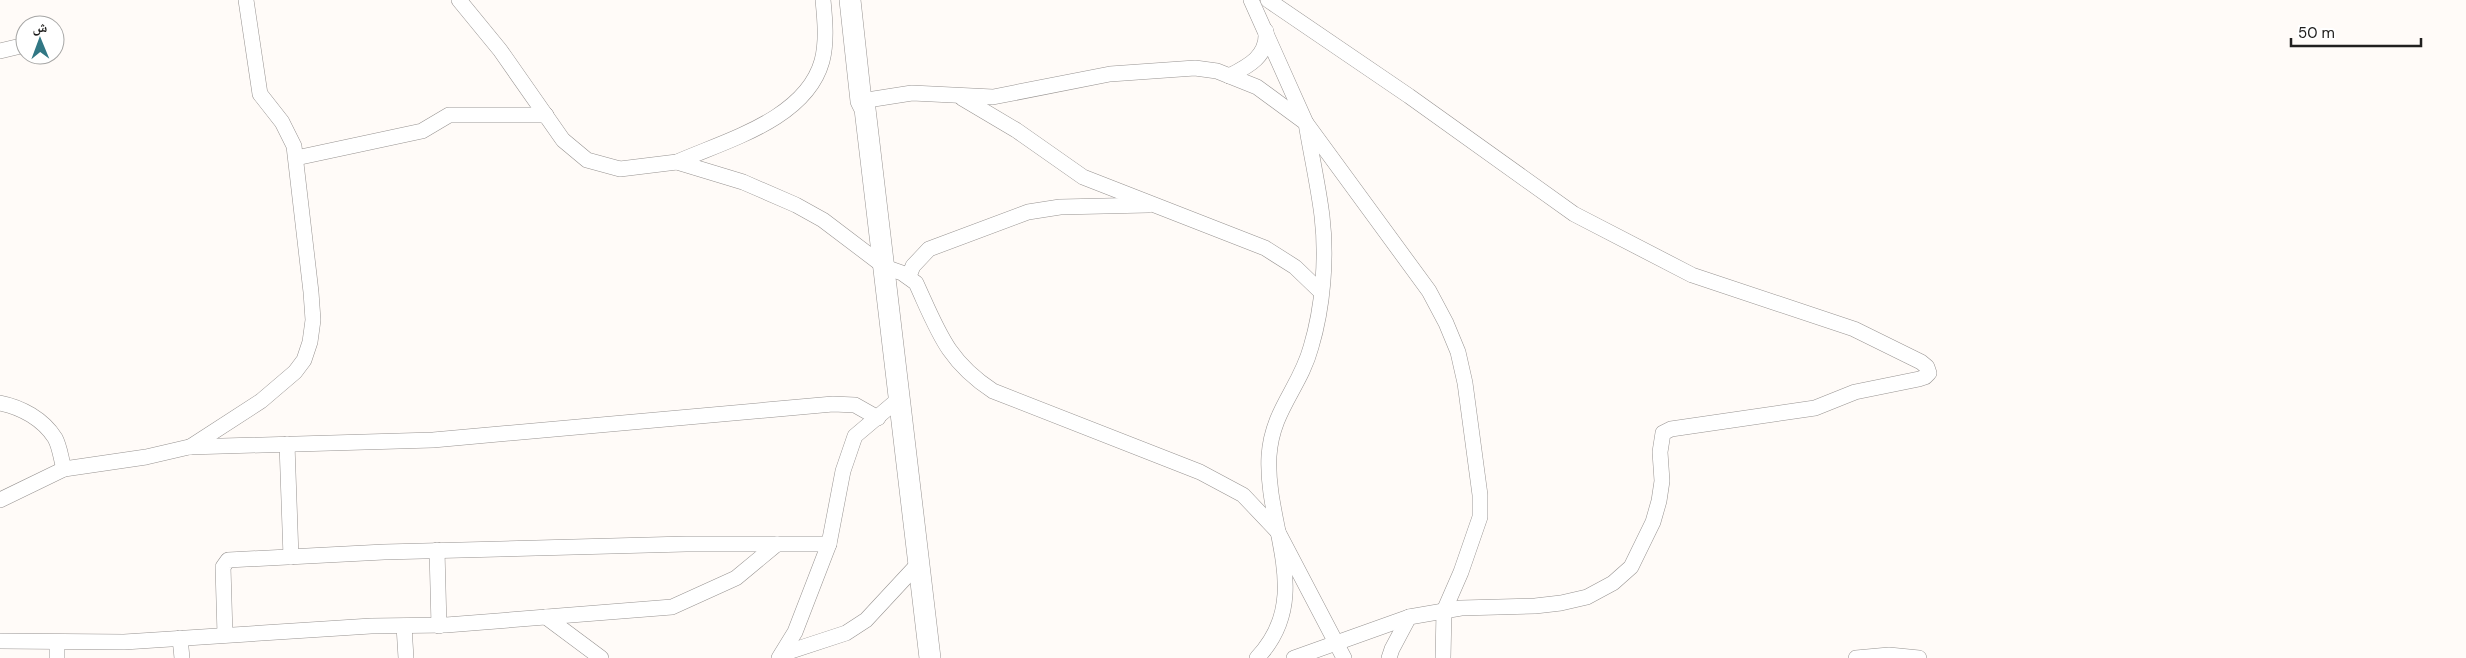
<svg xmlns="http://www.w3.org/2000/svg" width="2466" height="658" font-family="'DM Sans','Noto Naskh Arabic',sans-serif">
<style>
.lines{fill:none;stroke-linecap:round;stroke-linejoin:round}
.street-casing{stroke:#979391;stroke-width:16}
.secondary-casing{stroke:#979391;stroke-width:22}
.street{stroke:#fff;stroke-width:15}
.secondary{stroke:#fff;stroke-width:21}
</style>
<rect width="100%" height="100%" fill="#fffbf8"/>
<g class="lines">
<g class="street-casing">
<g id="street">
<path d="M459,0L500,50L563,140L587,160L620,169L677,162L743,182L796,205L823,220L885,267L902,273L916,283C938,331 947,361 993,391L1200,472L1243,495L1278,532L1344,658"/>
<path d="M1251,0L1306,123L1429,291L1446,323L1458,352L1465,383L1480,495V517L1461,572L1444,611L1443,658"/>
<path d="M1268,0L1409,96L1574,214L1692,275L1854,329L1921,362L1927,367L1929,373L1925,377L1919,379L1855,392L1815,408L1671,429L1663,433L1660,452L1662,481L1659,501L1653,522L1631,567L1613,583L1587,597L1561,603L1535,606L1461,608L1409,617L1294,658"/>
<path d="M0,51L25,45"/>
<path d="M1229,76C1249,66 1268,56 1266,31"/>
<path d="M962,98L1016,130L1083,177L1265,248L1295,267L1321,292"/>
<path d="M861,101L912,93L993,97L1110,74L1195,68L1217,71L1257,87L1306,123C1311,154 1318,184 1322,216C1327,258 1323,307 1311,347C1300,388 1272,410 1269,456C1265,527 1315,597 1257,658"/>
<path d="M296,158L422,131L449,115H546"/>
<path d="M677,162C727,140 806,119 822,61C827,42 825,20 823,0"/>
<path d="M909,276L913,266L929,249L1028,212L1060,207L1148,205"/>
<path d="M0,403C21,407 43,419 55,438C60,447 61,459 64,469"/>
<path d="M287,444L291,557"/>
<path d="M190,447L261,401L295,372L304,360L310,342L313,320L311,292L294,146L282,122L260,94L246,0"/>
<path d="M0,500L64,469L146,457L189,447L433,440L833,404L855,405L878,418"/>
<path d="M437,550L439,626"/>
<path d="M546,617L601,658"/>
<path d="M404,626L406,658"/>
<path d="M225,635L223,567L228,560L384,552L686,544H829"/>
<path d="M180,638L182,658"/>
<path d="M0,641L124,642L371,626L446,625L672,607L736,578L777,544"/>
<path d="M57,642V658"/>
<path d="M782,654L846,633L866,620L918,564"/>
<path d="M779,658L795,632L829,544L843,471L855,436L900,398"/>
<path d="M1389,658L1392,649L1409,617"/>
<path d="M1856,658L1889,655L1919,658"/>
</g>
</g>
<g class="secondary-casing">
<path id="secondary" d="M850,0L861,101L865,109L930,658"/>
</g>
<use href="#street" class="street"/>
<use href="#secondary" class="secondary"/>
</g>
<g transform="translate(40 40) rotate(359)"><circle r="24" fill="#ffffff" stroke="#a6a6a5"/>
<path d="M0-4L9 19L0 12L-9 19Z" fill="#317784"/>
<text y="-8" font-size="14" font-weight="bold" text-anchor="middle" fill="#21201f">ش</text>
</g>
<path d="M2291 38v8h130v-8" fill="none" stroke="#21201f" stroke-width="2.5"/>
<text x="2298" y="38" font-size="15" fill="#21201f" stroke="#ffffff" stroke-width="4" paint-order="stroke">50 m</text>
</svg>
